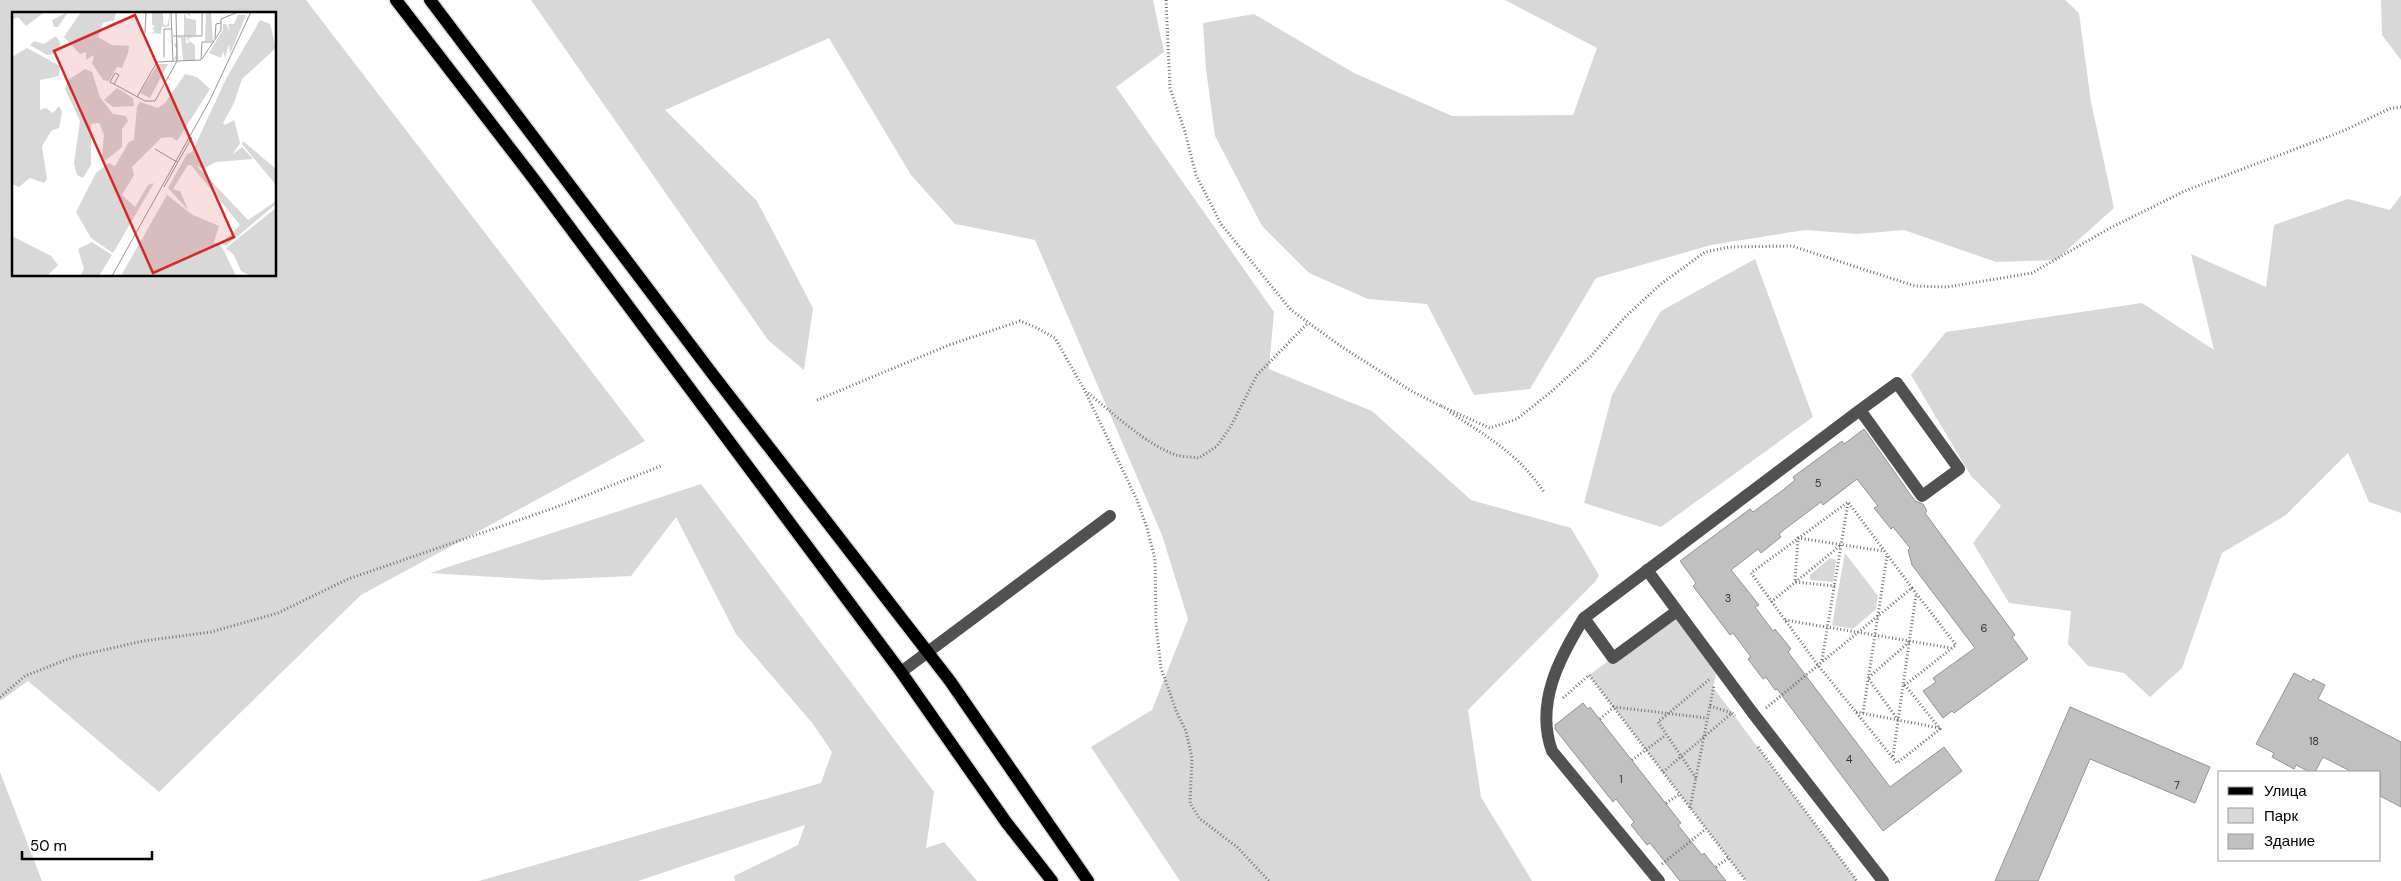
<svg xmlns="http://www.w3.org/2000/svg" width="2401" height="881" font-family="'DM Sans',sans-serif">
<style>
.green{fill:#d8d8d8;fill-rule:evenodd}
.building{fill:#c0c0c0;stroke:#959595}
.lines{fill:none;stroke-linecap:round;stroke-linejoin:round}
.major-casing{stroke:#dbdbdb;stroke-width:15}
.path{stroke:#737373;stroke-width:3;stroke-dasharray:1 2.5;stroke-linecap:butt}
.minor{stroke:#515151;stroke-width:12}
.major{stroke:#000;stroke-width:12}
.labels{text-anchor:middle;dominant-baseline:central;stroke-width:5;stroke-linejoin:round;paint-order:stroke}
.number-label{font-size:11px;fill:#303030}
.inset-road{fill:none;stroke:#999;stroke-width:1}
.view{fill:#d62828;fill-opacity:0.15;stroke:#d62828;stroke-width:2.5}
.inset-edge{fill:none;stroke:#000;stroke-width:2.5}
</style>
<rect width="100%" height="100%" fill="#fff"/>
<g class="green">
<path d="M0,0H306L645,441L361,595L159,792L28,681L0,701ZM14,14H275V275H14Z"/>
<path d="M531,0H1153L1164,52L1116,87L1274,312L1269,369L1372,411L1471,500L1571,528L1599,575L1595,582L1468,710L1481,797L1532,881H1180L1091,747L1152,710L1188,619L1162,535L1035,240L955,224L911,175L829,38L665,110L757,201L813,308L804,370L768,340Z"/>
<path d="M1505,0H2065L2079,13L2091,102L2114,208L2056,260L1996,262L1904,230L1858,234L1805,230L1711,245L1596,278L1530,389L1474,395L1427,304L1368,299L1309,273L1262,226L1215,136L1206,69L1203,23L1254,14L1354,73L1452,116L1573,115L1597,48Z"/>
<path d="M2381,0H2401V60L2382,35Z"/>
<path d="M2401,195V513L2369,502L2348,453L2286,515L2222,553L2182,668L2150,697L2124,673L2088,666L2068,644L2071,611L2009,603L1973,543L2001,506L1971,476L1911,375L1946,332L2142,303L2214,350L2191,254L2266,287L2274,225L2348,199L2390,210Z"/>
<path d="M1755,259L1813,417L1661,527L1584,503L1612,395L1661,311Z"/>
<path d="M701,484L934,792L926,848L944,842L977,881H735L734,876L798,845L805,825L638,881H479L821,783L832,752L813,724L736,634L676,517L631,576L543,580L430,573Z"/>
<path d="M1845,553L1878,596L1876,609L1853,629L1832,625Z"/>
<path d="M1830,558L1836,560L1833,582L1810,580V575Z"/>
<path d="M1677,611L1721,669L1716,674L1713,687L1857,881H1746L1589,675Z"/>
<path d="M0,772L42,881H0Z"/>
</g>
<g class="building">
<path d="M1864,429L1915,501L1923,504L1927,511L1925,513L2015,635L2012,637L2028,659L1954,713L1952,711L1943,718L1923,691L1936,682L1933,678L1975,648L1912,565L1908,550L1910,548L1893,527L1891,529L1874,508L1878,506L1857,479L1823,505L1821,502L1785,529L1779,534L1781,537L1761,553L1758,549L1731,570L1759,605L1755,607L1773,631L1775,629L1791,649L1788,652L1890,787L1944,747L1962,771L1883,831L1777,689L1775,690L1766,677L1763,679L1748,659L1751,657L1733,633L1730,635L1693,586L1696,583L1680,561L1750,509L1753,512L1783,490L1795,480L1793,477L1842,441L1844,444Z"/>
<path d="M2294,673L2311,682L2313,679L2325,685L2318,699L2401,742V807L2380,796V772H2352L2323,757L2315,772H2310L2296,765L2294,769L2272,757L2274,753L2256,744Z"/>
<path d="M1583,703L1588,709L1590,707L1674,814L1681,823L1678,825L1693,844L1702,855L1704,853L1726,881H1680L1650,843L1647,845L1631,825L1634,822L1616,799L1613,802L1555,729V725Z"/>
<path d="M2070,707L2210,767L2195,803L2090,759L2038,881H1995Z"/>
</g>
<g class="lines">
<g class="major-casing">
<g id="major">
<path d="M396,0L533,178L901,672L1006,822L1052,881"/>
<path d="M430,0L714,376L950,681L1088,881"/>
</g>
</g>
<g class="path">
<path d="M1166,0L1170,88L1185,132L1196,175L1221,224L1291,310L1342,347L1413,392L1443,407"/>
<path d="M1088,393C1113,413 1145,444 1176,455C1183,457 1192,457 1199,458L1217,446L1231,426L1257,375L1308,323"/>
<path d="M817,400L949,345L1020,321L1035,327L1055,338L1085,391L1137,500L1147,528L1155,559L1156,624L1161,668L1177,713L1186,731L1192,758L1190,803L1199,818L1237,847L1269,881"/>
<path d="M1441,406L1490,428L1517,419L1552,391L1591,356L1626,316L1661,284L1705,252L1730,247L1792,246L1915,286L1947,287L2032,273L2110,228L2187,190L2343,131L2391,108L2401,107"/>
<path d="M1450,412C1486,436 1519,454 1544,492"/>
<path d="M1835,586L1795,582L1798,538L1883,551"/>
<path d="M1771,602L1841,545"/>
<path d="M1785,620L1951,648"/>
<path d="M1822,660L1848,503"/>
<path d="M0,697L25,676L73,657L143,641L211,632L278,613L348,579L554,508L661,466"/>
<path d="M1563,698L1589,675L1746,881"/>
<path d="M1710,706L1732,713"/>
<path d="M1766,708L1912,588L1956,645L1905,685L1940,729L1897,763L1817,664L1751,573L1848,502L1912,588"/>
<path d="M1856,712L1940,728"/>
<path d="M1863,713L1887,556"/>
<path d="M1600,719L1614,707L1707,718"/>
<path d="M1898,720L1868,678L1909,642"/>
<path d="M1758,747L1857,881"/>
<path d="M1893,756L1916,594"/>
<path d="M1632,760L1666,735"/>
<path d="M1663,772L1732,713L1735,716"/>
<path d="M1696,778L1658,722L1711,678"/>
<path d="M1666,803L1680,794"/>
<path d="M1690,808L1714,685"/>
<path d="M1662,864L1706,829"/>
<path d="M1716,867L1728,858"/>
</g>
<g class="minor">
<path d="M1647,570L1752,712L1883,881"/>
<path d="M1584,618L1613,658L1677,611"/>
<path d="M901,672L1110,516"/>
<path d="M1659,881L1552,751C1535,704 1559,658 1584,618L1860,410L1897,383L1959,469L1922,496L1860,410"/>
</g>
<use href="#major" class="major"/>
</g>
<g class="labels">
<g class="number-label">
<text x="1818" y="483">5</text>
<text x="1728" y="598">3</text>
<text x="1984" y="628">6</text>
<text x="2314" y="741">18</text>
<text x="1849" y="759">4</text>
<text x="1621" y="779">1</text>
<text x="2177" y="785">7</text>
</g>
</g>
<g transform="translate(12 12)">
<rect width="264" height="264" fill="#fff"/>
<path d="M0,0H33L14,14L6,5L0,8ZM56,0L46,15H42L40,8ZM69,0H104L102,8L91,11L86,25L100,33L117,34L116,41L110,56L105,55L97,69L91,68L80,51L82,43L74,48V40L68,42L52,25ZM140,0H151V12L155,14L158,0L157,15H151L150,13L149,22L140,21L143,18L140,17L143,14L140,13ZM172,0L174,6L184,8V23H188V1L178,0V4L175,2L177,0H188V23L172,24ZM194,0H199L201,29H193ZM226,3H234L218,42L217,32L213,46L211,39L209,46L197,41L211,18V12H214L218,20L216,12H222ZM248,8L258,12L264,36L230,67L222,91L211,111L213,113L222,108L224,115L228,131L220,143L230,135L241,147L204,150L191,157L184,153L236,208L264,189V192L214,234L210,231L228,213L179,153H176L161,177L168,179L176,198L156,176L175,142L180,140L214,67ZM44,24L48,30L47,37L41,42L35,43L18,33L22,29L32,32ZM166,25H174V31H177L175,25H183L177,26V29L183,33V48H187V32V48L171,49L169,26H166V48L162,47L165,40L162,39H165L162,32L165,31ZM15,36L48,54L47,64L28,68V98L34,96L41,101L47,94L50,100L47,116L40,118L30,134L35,167L32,171L18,166L7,175L0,172V45ZM146,52H156L138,86L128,81ZM73,57L80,60L88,85L101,102L114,104L116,109L110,117V135L93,149L90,144L92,122L87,111L79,112V153L71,166L65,163L62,151L68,109L53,77L56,68ZM173,62L185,65L198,77L165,129L159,125L149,126L120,155L122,163L110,183L123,195L136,173L142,171L101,241L79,226L64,200L84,161L97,151L103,154L117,130L122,128L125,94L128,90L146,96L153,91ZM105,76L121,86L122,94L101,95L92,88ZM231,129L264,157V173L230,132ZM155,183L181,203L207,214L202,230L210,235L224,264H109ZM264,196V264H239L229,259L222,243L214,236ZM0,224L39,244L46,253L35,264H0ZM80,230L100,243L87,264H68L72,257L66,237Z" fill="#d8d8d8"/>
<path class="inset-road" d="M159,0L161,49M133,21L134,0M161,24H190V0M203,26L204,12L209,11M152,45V17H159M190,47L209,18V7L226,0M102,72L107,63L103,61L98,70L102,72L133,89H143L165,49L189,48L190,30H202M125,85L145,50L165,49L164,0M143,137L165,150M152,175L180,125M100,264L198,88L239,0"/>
<path class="view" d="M123,3L222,225L141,261L42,39Z"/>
<rect width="264" height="264" class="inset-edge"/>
</g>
<rect x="2218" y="771" width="162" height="90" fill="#ffffff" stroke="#999999"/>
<rect x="2228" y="787" width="25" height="8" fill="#000000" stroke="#999999"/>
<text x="2264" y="796" font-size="15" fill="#000000">Улица</text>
<rect x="2228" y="808" width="25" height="15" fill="#d8d8d8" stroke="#999999"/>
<text x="2264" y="821" font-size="15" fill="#000000">Парк</text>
<rect x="2228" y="834" width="25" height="15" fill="#c0c0c0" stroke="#999999"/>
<text x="2264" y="846" font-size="15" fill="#000000">Здание</text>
<path d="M22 851v8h130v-8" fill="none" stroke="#000000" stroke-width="2.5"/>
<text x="30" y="851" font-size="15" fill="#000000" stroke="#ffffff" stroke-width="4" paint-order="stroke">50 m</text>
</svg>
